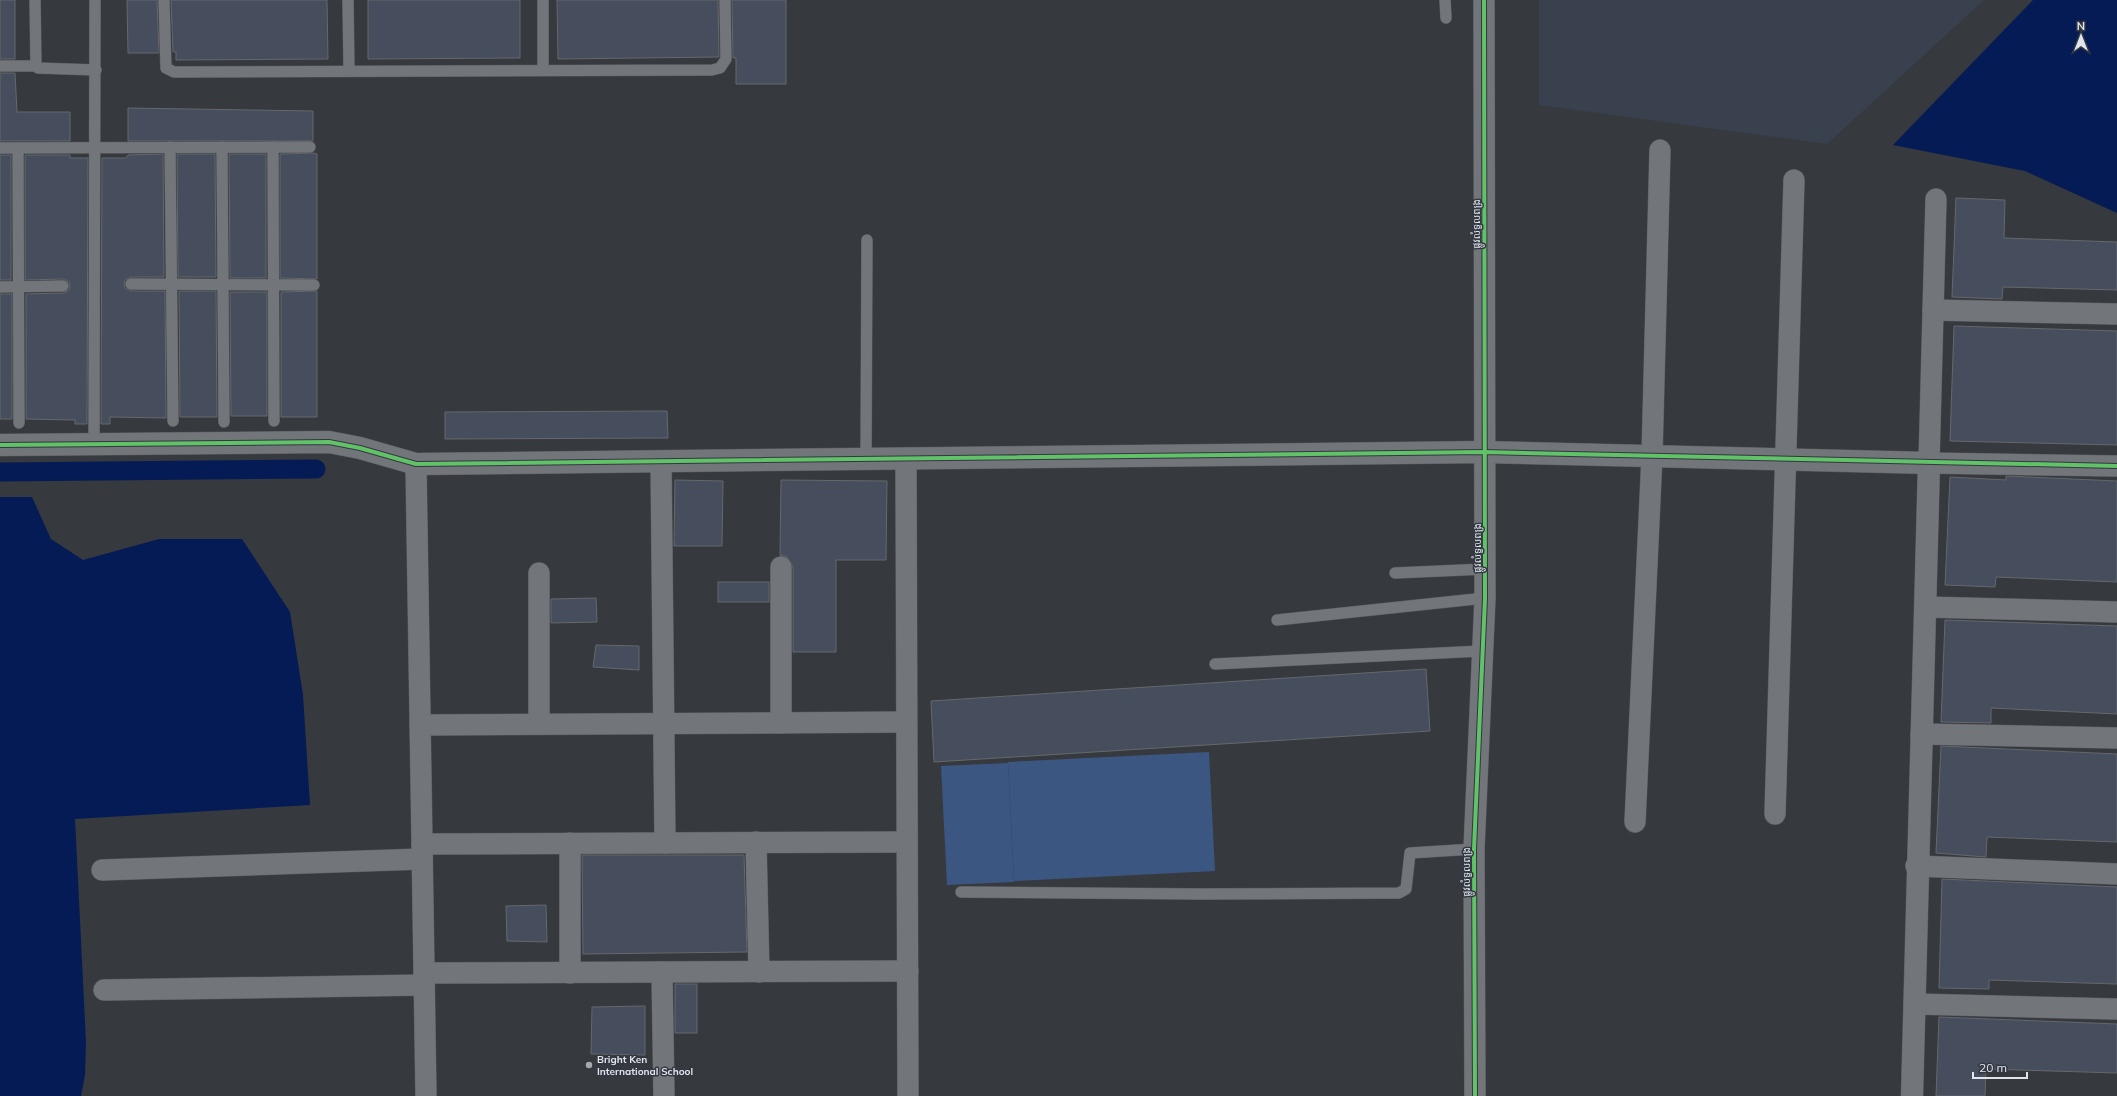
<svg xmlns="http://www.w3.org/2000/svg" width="2117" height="1096" font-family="Mulish,'Noto Sans Khmer',sans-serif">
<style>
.built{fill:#39414e}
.green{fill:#3c5682}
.water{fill:#051b55}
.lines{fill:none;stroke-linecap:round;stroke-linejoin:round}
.canal{stroke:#051b55;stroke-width:19}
.building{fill:#464e5d;stroke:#65686c}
.service-casing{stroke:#55575c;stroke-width:12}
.minor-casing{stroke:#55575c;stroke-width:22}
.tertiary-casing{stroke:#55575c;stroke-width:23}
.service{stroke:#72757a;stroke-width:11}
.minor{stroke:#72757a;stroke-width:21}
.tertiary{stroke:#72757a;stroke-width:22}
.cycleway-casing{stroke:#333842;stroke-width:6}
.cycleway{stroke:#61c268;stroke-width:4}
.poi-dot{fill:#a5a8ae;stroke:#333842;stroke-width:1.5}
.labels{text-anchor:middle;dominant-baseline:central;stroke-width:3;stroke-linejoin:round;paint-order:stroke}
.street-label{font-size:10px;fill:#e1e4ea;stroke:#333842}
.poi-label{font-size:10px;font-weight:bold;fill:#e1e4ea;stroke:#333842;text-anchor:start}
</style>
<rect width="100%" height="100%" fill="#36393e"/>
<path class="built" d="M1539,0H1984L1827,144L1539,105Z"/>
<g class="green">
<path d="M1209,752L1215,871L1014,881L1008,762Z"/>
<path d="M1008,763L1014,882L947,885L941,766Z"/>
</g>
<g class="water">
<path d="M2033,0H2117V213L2025,171L1893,145Z"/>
<path d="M0,497H32L51,539L83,560L159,539H242L290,612L303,695L310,805L75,819L86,1042L85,1075L81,1096H0Z"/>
</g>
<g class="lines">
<path class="canal" d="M0,472L316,469"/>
</g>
<g class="building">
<rect x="0" y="0" width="15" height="59"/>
<path d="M127,0H157L159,53H128Z"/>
<path d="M171,0H327L328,59L176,60V52H173Z"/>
<path d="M368,0H520V58L368,59Z"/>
<path d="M557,0H718L719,57L558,59Z"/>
<path d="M732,0H786V84H736V58H733Z"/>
<path d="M0,73H15L17,112H70V141H0Z"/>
<path d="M128,108L313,111V141H128Z"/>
<path d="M313,153L317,154V279L280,278V154Z"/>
<path d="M163,154L164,277H131L125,280L124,284L125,288L131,291H165L166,418L110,417V424H101L102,158H126L128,155Z"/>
<path d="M177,154H215L216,277H178Z"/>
<path d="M229,154H266V278H230Z"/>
<rect x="0" y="155" width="11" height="125"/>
<path d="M25,155H70V158H88L87,424H75V420L26,419V294L64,293L69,290L70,286L69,282L63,279L25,280Z"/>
<path d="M1956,198L2005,200L2004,238L2117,242V290L2003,287L2002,299L1952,297Z"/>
<path d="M179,291H216L217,417H180Z"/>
<path d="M317,291V417H281V292Z"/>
<path d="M230,292H267V416H231Z"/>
<rect x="0" y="294" width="12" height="125"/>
<path d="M1954,326L2117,331V445L1950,441Z"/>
<path d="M667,411L668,438L445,439V412Z"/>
<path d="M2006,476L2117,481V582L1996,577L1995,587L1945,585L1950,477L2006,480Z"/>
<path d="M675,480L723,481L722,546H674Z"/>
<path d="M781,480L887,481L886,560H836V652H793V567L787,557L780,555Z"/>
<rect x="718" y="582" width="51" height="20"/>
<path d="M596,598L597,622L551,623V599Z"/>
<path d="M1945,620L2117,626V714L1991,708V723L1941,722Z"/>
<path d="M596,645L639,646V670L593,667Z"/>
<path d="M1426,669L1430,731L934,762L931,701Z"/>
<path d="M1941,746L2117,754V842L1987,837L1986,857L1936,853Z"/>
<path d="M582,855H744L747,952L583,954Z"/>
<path d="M1942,879L2117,887V984L1989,980V989L1939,988Z"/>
<path d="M546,905L547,942L507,941L506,906Z"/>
<rect x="675" y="984" width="22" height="49"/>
<path d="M645,1006V1055L591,1054L592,1007Z"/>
<path d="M1939,1017L2117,1024V1073L1986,1069L1985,1096H1936Z"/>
</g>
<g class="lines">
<g class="service-casing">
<g id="service">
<path d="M35,0L36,66L38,68L96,70"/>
<path d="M164,0L166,68L174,72L712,70L720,68L726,59L725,0"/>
<path d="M348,0L349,70"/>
<path d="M1445,0L1446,18"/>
<path d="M0,66H36"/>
<path d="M543,69V0"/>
<path d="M170,147L173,421"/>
<path d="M222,147L224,422"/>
<path d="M273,147L274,421"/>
<path d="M0,148L310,147"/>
<path d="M18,148L19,423"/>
<path d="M131,284L314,285"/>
<path d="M0,287L63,286"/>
<path d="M94,444L95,0"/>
<path d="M866,459L867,240"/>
<path d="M1395,573L1485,569"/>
<path d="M1277,620L1485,598"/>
<path d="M1215,664L1482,651"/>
<path d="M961,892L1201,894L1399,893L1406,889L1410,853L1474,849"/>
</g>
</g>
<g class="minor-casing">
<g id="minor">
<path d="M1936,199L1929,463L2117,466"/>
<path d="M1933,310L2117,314"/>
<path d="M906,458L908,1096"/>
<path d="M661,461L665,843"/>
<path d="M416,464L426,1096"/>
<path d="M781,567V723"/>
<path d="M539,573V724"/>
<path d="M1925,607L2117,612"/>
<path d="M420,725L906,722"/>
<path d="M1921,734L2117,738"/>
<path d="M1775,814L1794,180"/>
<path d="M1635,822L1652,456L1660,150"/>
<path d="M756,842L759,972"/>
<path d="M570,843V973"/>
<path d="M422,844L907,842"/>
<path d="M1916,866L2117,874"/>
<path d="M102,870L422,859"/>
<path d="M662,972L664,1096"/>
<path d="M424,973L908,971"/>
<path d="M104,990L424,985"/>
<path d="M1915,1004L2117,1009"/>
<path d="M1475,1096L1474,849L1485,598L1484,0"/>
</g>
</g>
<g class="tertiary-casing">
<path id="tertiary" d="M0,445L329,442L360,448L416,464L1484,452L1929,463L1912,1096"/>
</g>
<use href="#service" class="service"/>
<use href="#minor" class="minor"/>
<use href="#tertiary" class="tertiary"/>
<g class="cycleway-casing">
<g id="cycleway">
<path d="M0,445L329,442L360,448L416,464L1484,452L2117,466"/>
<path d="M1475,1096L1474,849L1485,598L1484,0"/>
</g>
</g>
<use href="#cycleway" class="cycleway"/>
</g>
<circle class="poi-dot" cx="589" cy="1065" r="4"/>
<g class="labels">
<g class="street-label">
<text transform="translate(1476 224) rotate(-90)">ផ្លូវលំទួលពង្រ</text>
<text transform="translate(1477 548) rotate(-90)">ផ្លូវលំទួលពង្រ</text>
<text transform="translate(1466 872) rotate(-90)">ផ្លូវលំទួលពង្រ</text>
</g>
<g class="poi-label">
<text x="597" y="1059">Bright Ken<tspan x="597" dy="12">International School</tspan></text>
</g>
</g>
<g transform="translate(2081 36)" stroke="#333842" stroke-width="3" paint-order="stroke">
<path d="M0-3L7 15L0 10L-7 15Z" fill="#e1e4ea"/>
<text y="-6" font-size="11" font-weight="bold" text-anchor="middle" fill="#e1e4ea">N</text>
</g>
<path d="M1973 1072v6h54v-6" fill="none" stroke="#e1e4ea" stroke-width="2"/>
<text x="1979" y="1072" font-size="12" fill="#e1e4ea" stroke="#333842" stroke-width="3" paint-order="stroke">20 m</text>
</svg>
